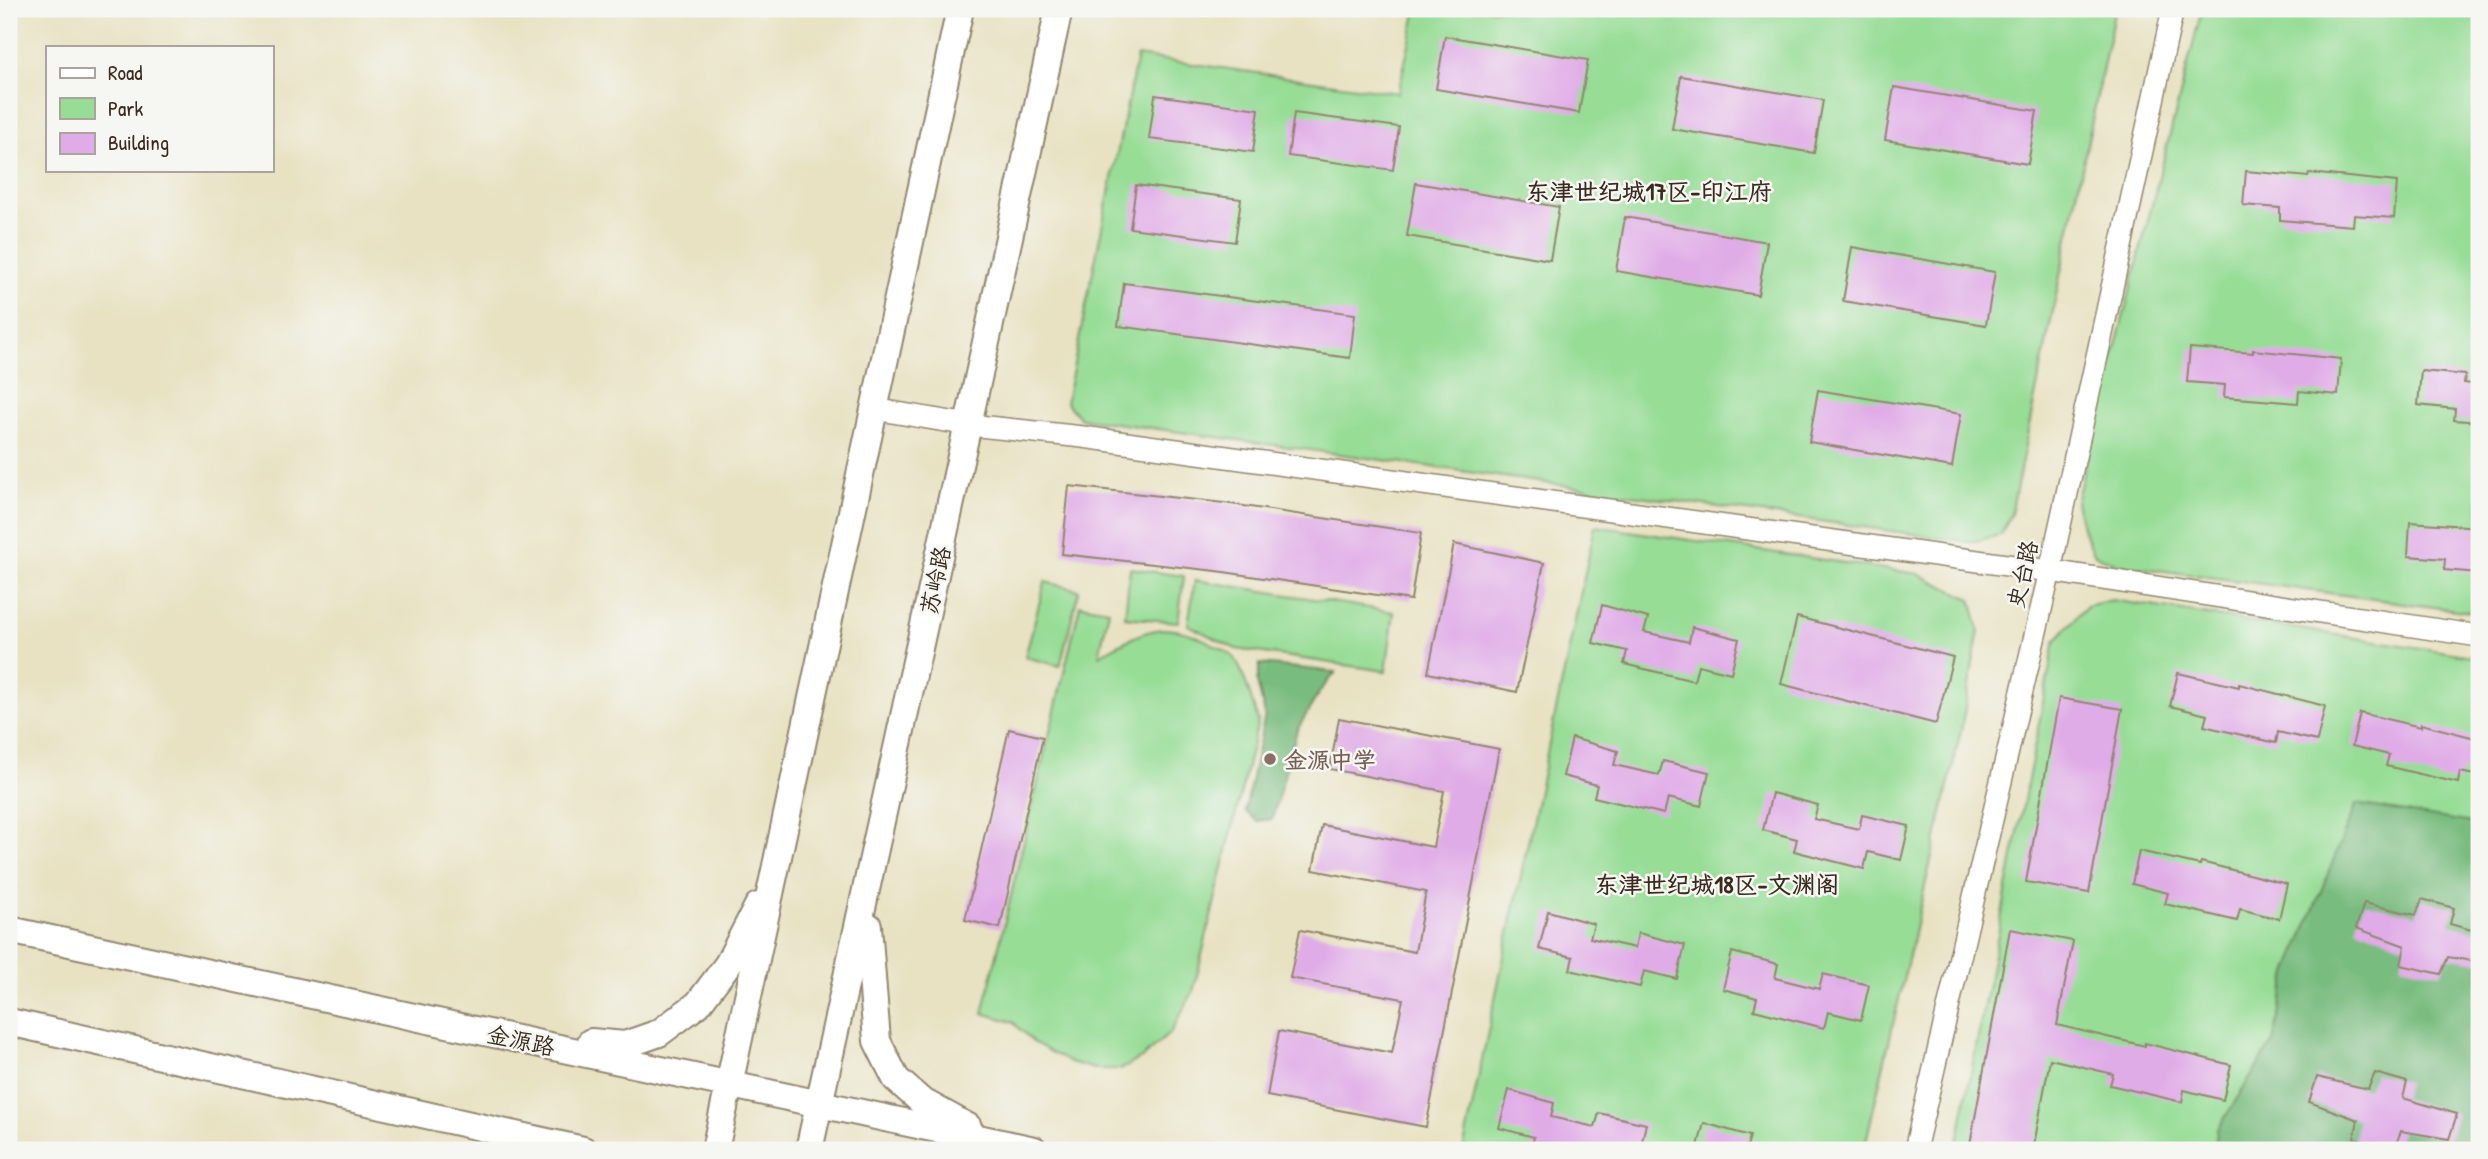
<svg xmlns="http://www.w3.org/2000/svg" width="2488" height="1159" font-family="'Patrick Hand','LXGW WenKai TC',sans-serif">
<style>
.green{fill:#97dd96;stroke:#69845a;stroke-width:2}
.forest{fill:#79bc7f;stroke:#5a734e;stroke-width:2}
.building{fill:#e0ace7}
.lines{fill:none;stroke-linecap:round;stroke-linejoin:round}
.minor-casing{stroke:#928670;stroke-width:24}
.major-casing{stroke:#928670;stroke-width:30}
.minor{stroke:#fff;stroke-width:21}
.major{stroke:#fff;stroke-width:26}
.education-dot{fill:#8d6e63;stroke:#f6f6f2;stroke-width:2.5}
.labels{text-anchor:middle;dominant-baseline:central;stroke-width:5;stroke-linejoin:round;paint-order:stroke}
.street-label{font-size:23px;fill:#3b2a1e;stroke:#f6f6f2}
.education-label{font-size:23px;font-weight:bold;fill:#785e54;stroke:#f6f6f2;text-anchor:start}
.neighbourhood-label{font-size:24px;font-weight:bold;fill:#3b2a1e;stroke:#f6f6f2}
</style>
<rect width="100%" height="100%" fill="#f6f6f2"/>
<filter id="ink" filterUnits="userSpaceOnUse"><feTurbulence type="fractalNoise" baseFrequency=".0143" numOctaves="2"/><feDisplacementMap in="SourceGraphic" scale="14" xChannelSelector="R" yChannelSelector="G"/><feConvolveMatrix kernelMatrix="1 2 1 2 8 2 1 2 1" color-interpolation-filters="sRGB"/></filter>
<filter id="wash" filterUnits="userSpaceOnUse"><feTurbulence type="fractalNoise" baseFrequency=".00686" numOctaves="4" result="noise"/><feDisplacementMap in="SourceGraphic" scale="28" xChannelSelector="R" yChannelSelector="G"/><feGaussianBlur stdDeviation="1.57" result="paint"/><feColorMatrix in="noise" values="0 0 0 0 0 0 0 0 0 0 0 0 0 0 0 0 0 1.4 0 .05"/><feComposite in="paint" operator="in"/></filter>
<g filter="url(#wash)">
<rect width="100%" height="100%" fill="#e8e2c2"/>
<g class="green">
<path d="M1417,9H2115L2011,514L2001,535L1970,542L1080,418L1066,403L1137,56L1398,93Z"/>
<path d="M2202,9H2479V613L2120,565L2095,555L2083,531L2076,502Z"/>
<path d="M1595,526L1918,574L1971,599L1979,630L1961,730L1864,1150H1463Z"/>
<path d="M1130,568L1184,576L1178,622L1125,617Z"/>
<path d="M1195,580L1394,612L1386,671L1236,649L1188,625Z"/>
<path d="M1045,582L1079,590L1060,666L1025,657Z"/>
<path d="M2112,600L2479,657V1150H1956L2055,641L2087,606Z"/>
<path d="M1080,605L1109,610L1099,655C1145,631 1165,616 1214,645C1221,649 1232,653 1236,660C1246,679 1252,701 1258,721L1193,992L1171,1032L1143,1057L1122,1069H1094L1067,1061L1033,1042L1013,1022L983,1013Z"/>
</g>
<g class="forest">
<path d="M1260,664L1336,672L1320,691L1297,730L1272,819L1257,821L1245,811L1265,715L1257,682Z"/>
<path d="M2356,804L2479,824V1150H2215L2217,1130L2273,1042L2288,973Z"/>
</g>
<g id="blocks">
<g class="building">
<path d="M1445,36L1588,60L1579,113L1436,89Z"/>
<path d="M1681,76L1823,100L1814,153L1672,129Z"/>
<path d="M1894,87L2037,111L2028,164L1885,140Z"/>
<path d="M1155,95L1259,109L1253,152L1149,139Z"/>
<path d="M1294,113L1399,127L1393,170L1288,156Z"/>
<path d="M2246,171L2308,177L2309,173L2397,182L2394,218L2354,215L2353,226L2280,220V208L2243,205Z"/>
<path d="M1416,183L1559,207L1550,260L1407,236Z"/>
<path d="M1136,185L1241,199L1235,242L1130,228Z"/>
<path d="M1625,217L1767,242L1758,295L1616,271Z"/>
<path d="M1852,247L1995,272L1986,325L1843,301Z"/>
<path d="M1124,283L1355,314L1350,358L1118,326Z"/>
<path d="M2190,348L2253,353V350L2341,359L2338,395L2299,391L2298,403L2224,397L2225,385L2187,382Z"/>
<path d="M2421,371L2465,375L2464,383L2479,385V422L2454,420L2455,409L2418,405Z"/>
<path d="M1818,390L1961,414L1952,467L1809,442Z"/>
<path d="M1069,486L1224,503L1421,533L1411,600L1217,571L1062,554Z"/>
<path d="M2410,522L2479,527V573L2444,570L2445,559L2408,556Z"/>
<path d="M1454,544L1544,563L1517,692L1428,673Z"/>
<path d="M1602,605L1648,618L1644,632L1689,642L1692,627L1739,639L1731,673L1698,665L1694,681L1624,664L1627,651L1593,643Z"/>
<path d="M1797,617L1953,657L1936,724L1781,684Z"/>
<path d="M2178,673L2239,687V684L2325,706L2317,741L2278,732L2276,743L2204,726L2207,715L2170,706Z"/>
<path d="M2059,698L2122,709L2089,893L2026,882Z"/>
<path d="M2360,713L2421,727V724L2479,739V776L2460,772L2458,783L2386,766L2389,755L2352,746Z"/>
<path d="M1339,718L1499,749L1426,1127L1267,1096L1279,1031L1392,1053L1403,999L1290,978L1300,930L1415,952L1426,892L1313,870L1322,825L1433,847L1444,791L1330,769Z"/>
<path d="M1009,729L1043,737L1000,928L965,920Z"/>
<path d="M1572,738L1618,751L1614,765L1659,775L1663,761L1709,772L1701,806L1668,798L1664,814L1594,797L1597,785L1563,776Z"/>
<path d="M1772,793L1818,805L1814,819L1859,829L1862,815L1909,826L1901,860L1868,852L1864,869L1794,851L1797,839L1763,830Z"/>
<path d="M2139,851L2200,865L2201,862L2287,884L2279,919L2240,909L2237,921L2165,904L2168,893L2132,884Z"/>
<path d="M2422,899L2454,908L2450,924L2479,932V962L2448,957L2441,974L2401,965L2405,946L2356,928L2364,903L2416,915Z"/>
<path d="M1548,911L1594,924L1590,938L1635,948L1638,933L1685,945L1677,979L1644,971L1640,987L1570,970L1573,957L1539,949Z"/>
<path d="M2010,929L2073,941L2057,1025L2145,1046V1043L2231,1065L2223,1100L2184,1090L2182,1102L2110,1085L2113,1074L2050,1059L2033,1150H1969Z"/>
<path d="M1732,952L1778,964L1775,978L1819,989L1823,974L1869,985L1861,1020L1828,1012L1824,1028L1754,1010L1757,998L1723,989Z"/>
<path d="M2375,1073L2407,1082L2403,1098L2457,1114L2449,1139L2401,1131L2394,1149L2354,1139L2358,1120L2309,1102L2317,1077L2368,1089Z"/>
<path d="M1509,1090L1554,1103L1551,1117L1595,1127L1599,1113L1646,1124L1640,1150H1531L1534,1137L1499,1128Z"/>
<path d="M1704,1123L1750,1136L1746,1150H1697Z"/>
</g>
</g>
</g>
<g filter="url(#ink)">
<use href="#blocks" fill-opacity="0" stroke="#928670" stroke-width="2"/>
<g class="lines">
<g class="minor-casing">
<g id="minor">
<path d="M874,409L969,425L1083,437L2050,571L2479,636"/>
<path d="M1915,1150L2050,571L2173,9"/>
</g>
</g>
<g class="major-casing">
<g id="major">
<path d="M868,926L877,1041L896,1079L921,1101L968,1127"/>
<path d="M9,930L1034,1150"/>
<path d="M9,1022L583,1150"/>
<path d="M591,1042L625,1045L659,1033L698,1004L728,964L758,906"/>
<path d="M715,1150L960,9"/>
<path d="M809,1150L1059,9"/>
</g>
</g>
<use href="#minor" class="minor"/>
<use href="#major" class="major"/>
</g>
</g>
<circle class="education-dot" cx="1270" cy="759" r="7"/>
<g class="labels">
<g class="street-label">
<text transform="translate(2022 574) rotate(-77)">史台路</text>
<text transform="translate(935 580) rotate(-78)">苏岭路</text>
<text transform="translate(521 1040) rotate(12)">金源路</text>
</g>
<g class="education-label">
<text x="1284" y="759">金源中学</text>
</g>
<g class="neighbourhood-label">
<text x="1649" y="191">东津世纪城17区-印江府</text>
<text x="1717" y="884">东津世纪城18区-文渊阁</text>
</g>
</g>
<rect width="2488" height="1159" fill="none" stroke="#f6f6f2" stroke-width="35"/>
<rect x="46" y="46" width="228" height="126" fill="#f6f6f2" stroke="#aba49d" stroke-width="2"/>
<rect x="60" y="68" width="35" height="10" fill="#ffffff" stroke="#aba49d" stroke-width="2"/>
<text x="108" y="80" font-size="21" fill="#3b2a1e">Road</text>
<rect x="60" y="98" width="35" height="21" fill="#97dd96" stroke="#aba49d" stroke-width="2"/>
<text x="108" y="116" font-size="21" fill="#3b2a1e">Park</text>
<rect x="60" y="133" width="35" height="21" fill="#e0ace7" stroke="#aba49d" stroke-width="2"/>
<text x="108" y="150" font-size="21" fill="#3b2a1e">Building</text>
</svg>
